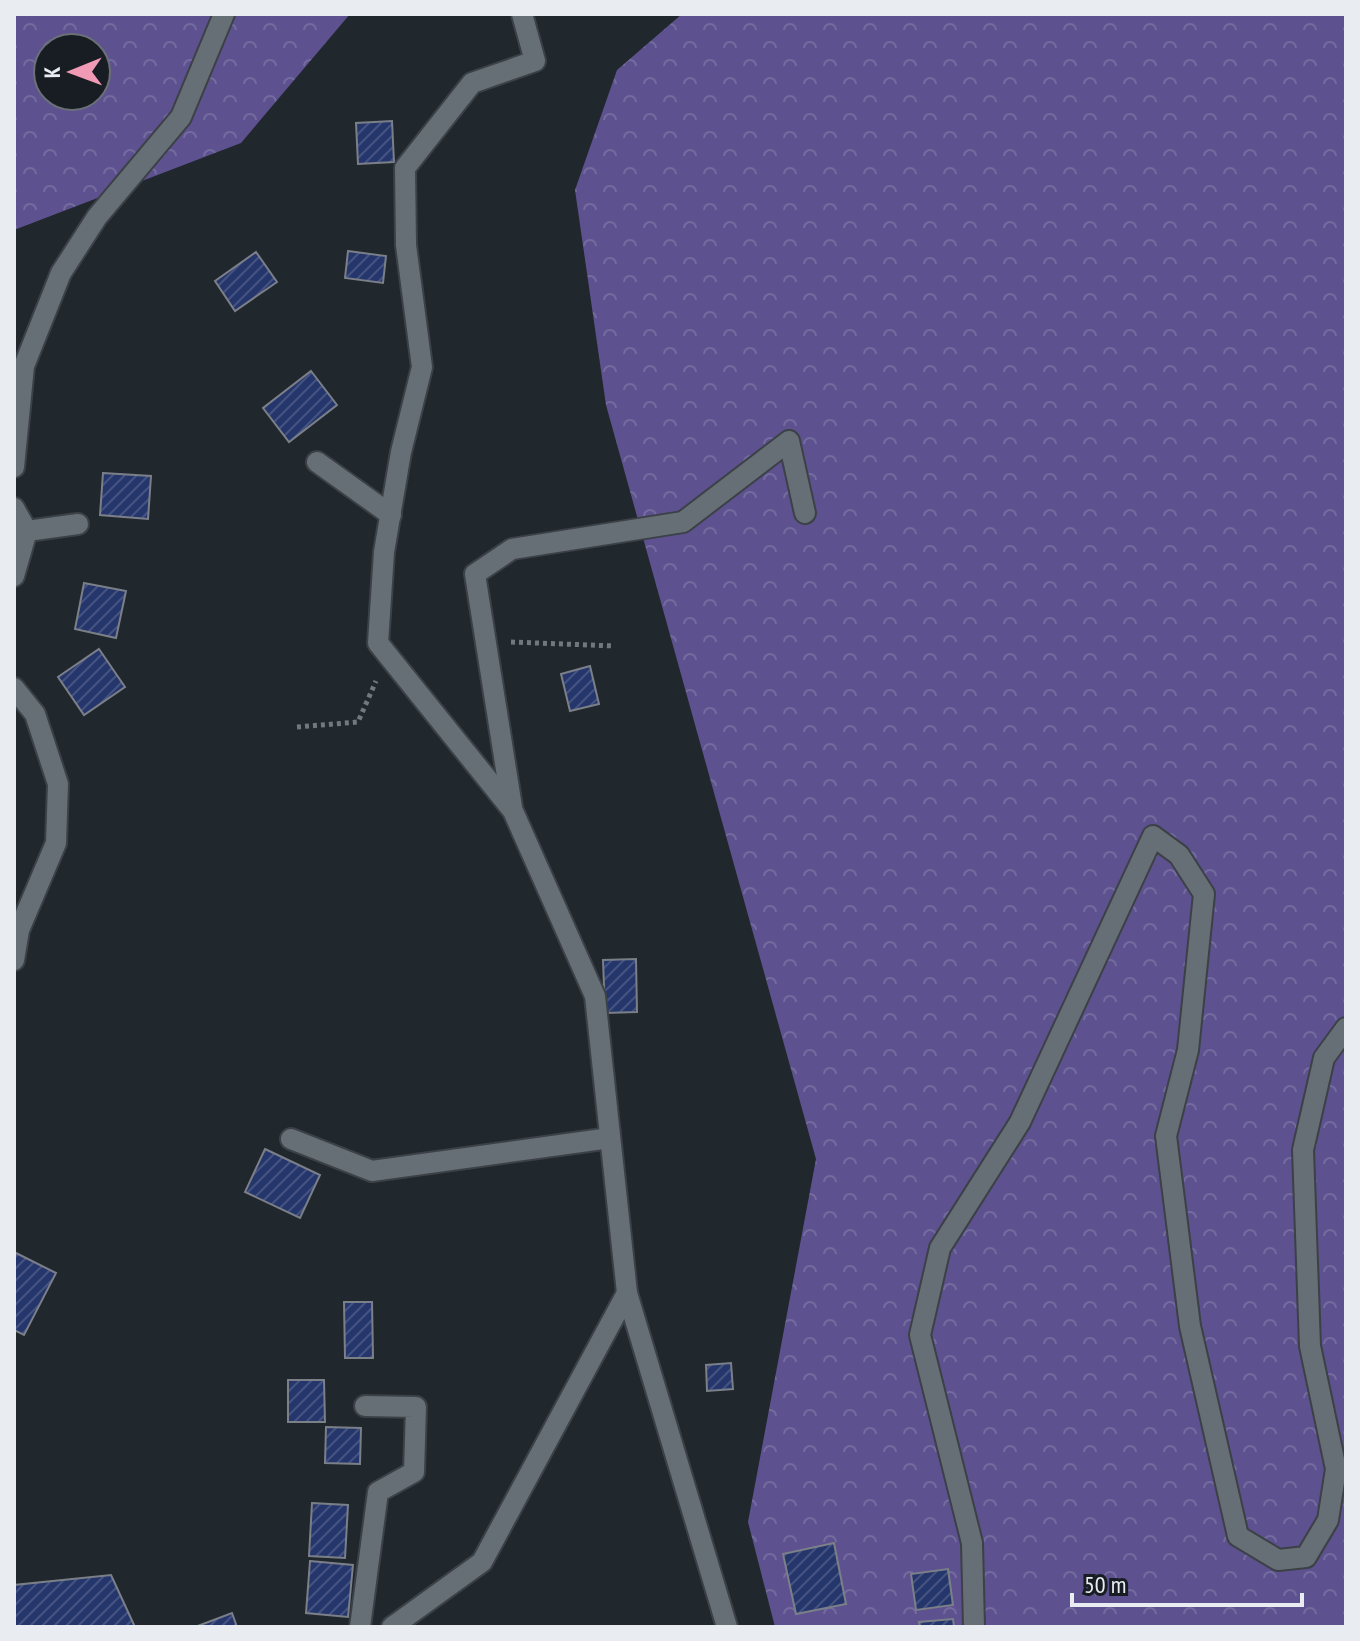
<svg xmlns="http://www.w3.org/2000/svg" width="1360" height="1641" font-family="'PT Sans Narrow',sans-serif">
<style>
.forest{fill:url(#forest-crowns);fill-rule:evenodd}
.building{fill:url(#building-hatch);stroke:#7b7f88;stroke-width:2}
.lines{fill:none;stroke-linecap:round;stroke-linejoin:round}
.street-casing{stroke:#3b4146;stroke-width:24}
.path{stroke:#72787e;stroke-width:5;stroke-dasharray:4 4;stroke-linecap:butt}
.street{stroke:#676f76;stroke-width:20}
</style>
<defs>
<pattern id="forest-crowns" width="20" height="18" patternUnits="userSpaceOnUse" patternTransform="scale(2)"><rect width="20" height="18" fill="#5d528f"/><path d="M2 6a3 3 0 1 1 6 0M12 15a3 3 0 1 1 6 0" fill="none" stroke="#746b9f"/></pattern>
<pattern id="building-hatch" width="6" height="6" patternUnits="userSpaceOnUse" patternTransform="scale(2)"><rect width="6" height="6" fill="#25366c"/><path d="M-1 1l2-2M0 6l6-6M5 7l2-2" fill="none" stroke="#455381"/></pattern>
</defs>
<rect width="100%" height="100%" fill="#20272d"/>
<g class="forest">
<path d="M14,14H350L241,143L14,230ZM48,48H96V96H48Z"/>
<path d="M682,14H1346V1627H775L748,1522L816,1159L606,405L575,190L617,70Z"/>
</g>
<g class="building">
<path d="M392,121L394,162L358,164L356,123Z"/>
<path d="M348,251L386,256L383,283L345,278Z"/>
<path d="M256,252L277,282L235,311L215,281Z"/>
<path d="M311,371L337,405L289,442L263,408Z"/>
<path d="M103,473L151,476L148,519L100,515Z"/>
<path d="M84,583L126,591L116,638L75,629Z"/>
<path d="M99,649L125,687L84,715L58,677Z"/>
<path d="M590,666L599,704L570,711L561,674Z"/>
<path d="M636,959L637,1012L605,1013L603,960Z"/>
<path d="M265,1149L320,1175L300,1218L245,1192Z"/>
<path d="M14,1252L56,1273L24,1335L14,1330Z"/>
<path d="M344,1302H372L373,1358H345Z"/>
<path d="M731,1363L733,1389L707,1391L706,1365Z"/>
<path d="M288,1380H324L325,1422H288Z"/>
<path d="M326,1427L361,1428L360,1464L325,1463Z"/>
<path d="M312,1503L348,1505L345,1558L309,1556Z"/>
<path d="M834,1543L846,1604L796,1614L783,1554Z"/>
<path d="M310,1561L353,1565L348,1617L306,1613Z"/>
<path d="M948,1569L953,1605L916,1610L911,1574Z"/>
<path d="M111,1575L135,1627H15L14,1585Z"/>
<path d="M232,1613L237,1627H195Z"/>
<path d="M953,1619L954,1627H920L919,1622Z"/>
</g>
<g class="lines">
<g class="street-casing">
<g id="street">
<path d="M522,14L535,61L472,83L405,168L406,245L422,367L401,452L384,552L378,643L513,811L595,996L627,1293"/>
<path d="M317,462L391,515"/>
<path d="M14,467L24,366L61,273L97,217L181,117L224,14"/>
<path d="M14,508L27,531L14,576"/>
<path d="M27,531L78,524"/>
<path d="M14,688L35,714L58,784L56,843L19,930L14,960"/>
<path d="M512,807L475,574L512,549L683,522L789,441L805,513"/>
<path d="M291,1139L372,1171L610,1138"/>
<path d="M360,1627L378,1492L414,1472L416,1407L365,1406"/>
<path d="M392,1627L482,1562L627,1293L727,1627"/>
<path d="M974,1627L972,1543L920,1335L940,1248L1020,1122L1153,836L1179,855L1204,894L1188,1050L1166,1136L1190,1326L1238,1536L1278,1560L1306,1557L1328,1520L1336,1469L1310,1346L1303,1150L1324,1058L1346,1028"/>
</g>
</g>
<g class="path">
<path d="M511,642L615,646"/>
<path d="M297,727L358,722L376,681"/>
</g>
<use href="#street" class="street"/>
</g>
<rect width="1360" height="1641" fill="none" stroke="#e9edf2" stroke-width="32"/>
<g transform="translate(72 72) rotate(269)"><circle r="38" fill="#171d23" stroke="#6b7076" stroke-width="2"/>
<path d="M0-6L14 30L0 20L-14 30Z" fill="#f09ab6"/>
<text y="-12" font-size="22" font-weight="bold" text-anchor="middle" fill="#e9edf2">K</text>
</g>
<path d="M1072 1593v12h230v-12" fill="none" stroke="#e9edf2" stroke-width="4"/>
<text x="1084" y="1593" font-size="24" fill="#e9edf2" stroke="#171d23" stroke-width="6" paint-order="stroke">50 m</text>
</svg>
